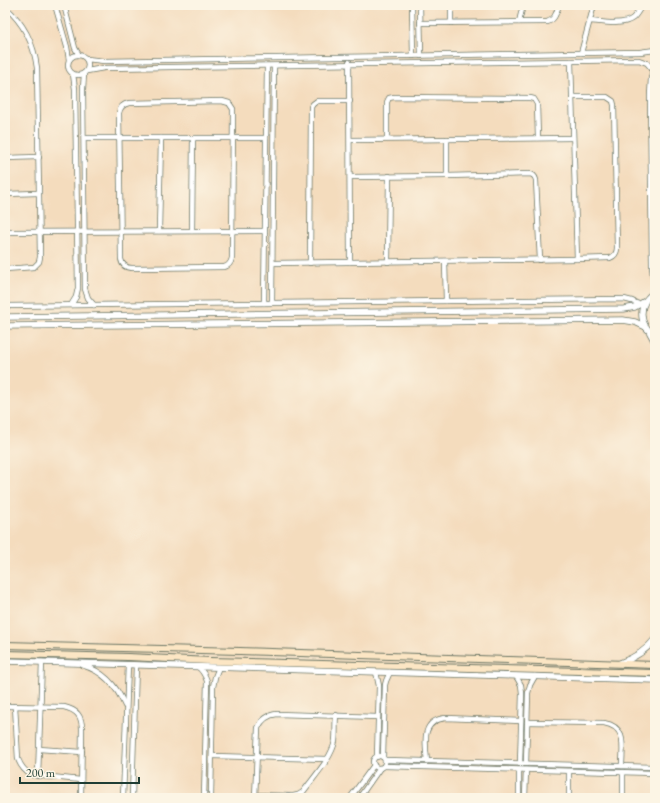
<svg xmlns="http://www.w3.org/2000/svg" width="660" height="803" font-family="'EB Garamond',serif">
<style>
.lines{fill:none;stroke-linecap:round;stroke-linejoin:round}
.minor-casing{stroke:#6a7564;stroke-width:6}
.tertiary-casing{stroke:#6a7564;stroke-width:7}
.secondary-casing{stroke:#6a7564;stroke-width:8}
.minor{stroke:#fff;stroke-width:4.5}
.tertiary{stroke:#fff;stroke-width:5.5}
.secondary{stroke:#fce6c4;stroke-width:6}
</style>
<rect width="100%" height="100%" fill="#fcf5e5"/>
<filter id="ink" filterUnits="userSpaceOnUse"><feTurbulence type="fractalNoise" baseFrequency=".025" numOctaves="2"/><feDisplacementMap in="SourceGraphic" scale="8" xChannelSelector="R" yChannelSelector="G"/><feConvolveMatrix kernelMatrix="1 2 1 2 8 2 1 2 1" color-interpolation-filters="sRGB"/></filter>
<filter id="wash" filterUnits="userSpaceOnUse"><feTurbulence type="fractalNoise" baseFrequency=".012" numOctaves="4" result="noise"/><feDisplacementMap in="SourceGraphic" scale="16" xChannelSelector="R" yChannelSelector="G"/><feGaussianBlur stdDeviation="0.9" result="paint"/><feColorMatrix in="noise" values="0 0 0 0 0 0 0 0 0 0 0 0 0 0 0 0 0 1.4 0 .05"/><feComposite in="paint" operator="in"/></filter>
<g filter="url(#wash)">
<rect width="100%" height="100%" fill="#f4dcbd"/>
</g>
<g filter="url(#ink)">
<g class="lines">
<g class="minor-casing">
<g id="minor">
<path d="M55,5L67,47L69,60"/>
<path d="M64,5L75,48L79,55"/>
<path d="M412,5L413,56"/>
<path d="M420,5L421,56"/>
<path d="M451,5V23"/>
<path d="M5,7C24,23 34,44 37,68L40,257L39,262L34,267L5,269"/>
<path d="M590,21C602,22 623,26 633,18C637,14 639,10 642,5"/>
<path d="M519,22L523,5"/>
<path d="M420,23L547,22C555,20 556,13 559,5"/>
<path d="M581,53L594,5"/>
<circle cx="78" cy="65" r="10"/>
<path d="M87,59L104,61L640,52L655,50"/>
<path d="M571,61L577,259"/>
<path d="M349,62L350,262"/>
<path d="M87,71L104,68L639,60L647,63L653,70"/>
<path d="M84,74L83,89L85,289L88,298L94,305"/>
<path d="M222,101L229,103L233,109L232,258C231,263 229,266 224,267L132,268C126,268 122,265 121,259L119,113C120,107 123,104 129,103Z"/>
<path d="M84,138H266"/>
<path d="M387,139V102L389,98L394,97L530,98L534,99L537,104L538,138"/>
<path d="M447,139V176"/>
<path d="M350,140L573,138"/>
<path d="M5,158L39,157"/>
<path d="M350,177L447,176L529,174C533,174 535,176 536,180L540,260"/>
<path d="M5,194L39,193"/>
<path d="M159,231L161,138"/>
<path d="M192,231L193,138"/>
<path d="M5,232L265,231"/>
<path d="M445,261L446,301"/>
<path d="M388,262L389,176"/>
<path d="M273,263L577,259L610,258C615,256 617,253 617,248L614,105L613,101L607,97H572"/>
<path d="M310,263L311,107L313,104L317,101H350"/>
<path d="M654,289L652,266L650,96L651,78L655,60"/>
<path d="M264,303L267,66"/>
<path d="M272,303L274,66"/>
<path d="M71,305L76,297L78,288L75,89L73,74"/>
<path d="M5,306L624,299L632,301L640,305"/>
<path d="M82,665C103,671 117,686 125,706"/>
<path d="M198,667C203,671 205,675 207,681L204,798"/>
<path d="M376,672L379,686L377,757"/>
<path d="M516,676L521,685L522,693L520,764"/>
<path d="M5,706L64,707C77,710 82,716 82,729L81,798"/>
<path d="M15,706L18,759C21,767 25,772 32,775L81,780"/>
<path d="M527,722L604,723C628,727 622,748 622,766"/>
<path d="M39,749L82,752"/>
<path d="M212,756L327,759"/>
<circle cx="379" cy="762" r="6"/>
<path d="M383,757L385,685L386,681L390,672"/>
<path d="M385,760L655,767"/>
<path d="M427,761C425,742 421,720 446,718L521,721"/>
<path d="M526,764L528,693L530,685L535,676"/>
<path d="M384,766L655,773"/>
<path d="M623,772V798"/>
<path d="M38,776L42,662"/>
<path d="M255,795L293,796L298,795L303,792C313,778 332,758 335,741C336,733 335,724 336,715"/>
<path d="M123,798L128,665"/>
<path d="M132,798L136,665"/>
<path d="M211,798L213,687L215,677L219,667"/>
<path d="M255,798L258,728C262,719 268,715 277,714L378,717"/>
<path d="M350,798L374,765"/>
<path d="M359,798L380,768"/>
<path d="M519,798V770"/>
<path d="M525,798L526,770"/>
<path d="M569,798V771"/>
</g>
</g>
<g class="tertiary-casing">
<g id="tertiary">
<path d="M655,292C638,302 637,325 655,335"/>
<path d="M5,317L624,309L635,307L645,301"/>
<path d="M5,326L623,320L635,322L646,327"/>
<path d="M650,333L655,342"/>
<path d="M5,661L655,680"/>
<path d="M620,663C634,658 646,651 655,639"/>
</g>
</g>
<g class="secondary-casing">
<g id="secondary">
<path d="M5,645L240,651L655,665"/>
<path d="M5,654L128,657L210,661L655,673"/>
</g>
</g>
<use href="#minor" class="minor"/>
<use href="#tertiary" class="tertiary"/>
<use href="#secondary" class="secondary"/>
</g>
</g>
<rect width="660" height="803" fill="none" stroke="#fcf5e5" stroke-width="20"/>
<path d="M20 777v6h119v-6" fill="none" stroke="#1f3d34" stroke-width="2"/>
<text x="26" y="777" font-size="12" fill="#1f3d34" stroke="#fcf5e5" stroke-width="3" paint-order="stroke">200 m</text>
</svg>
